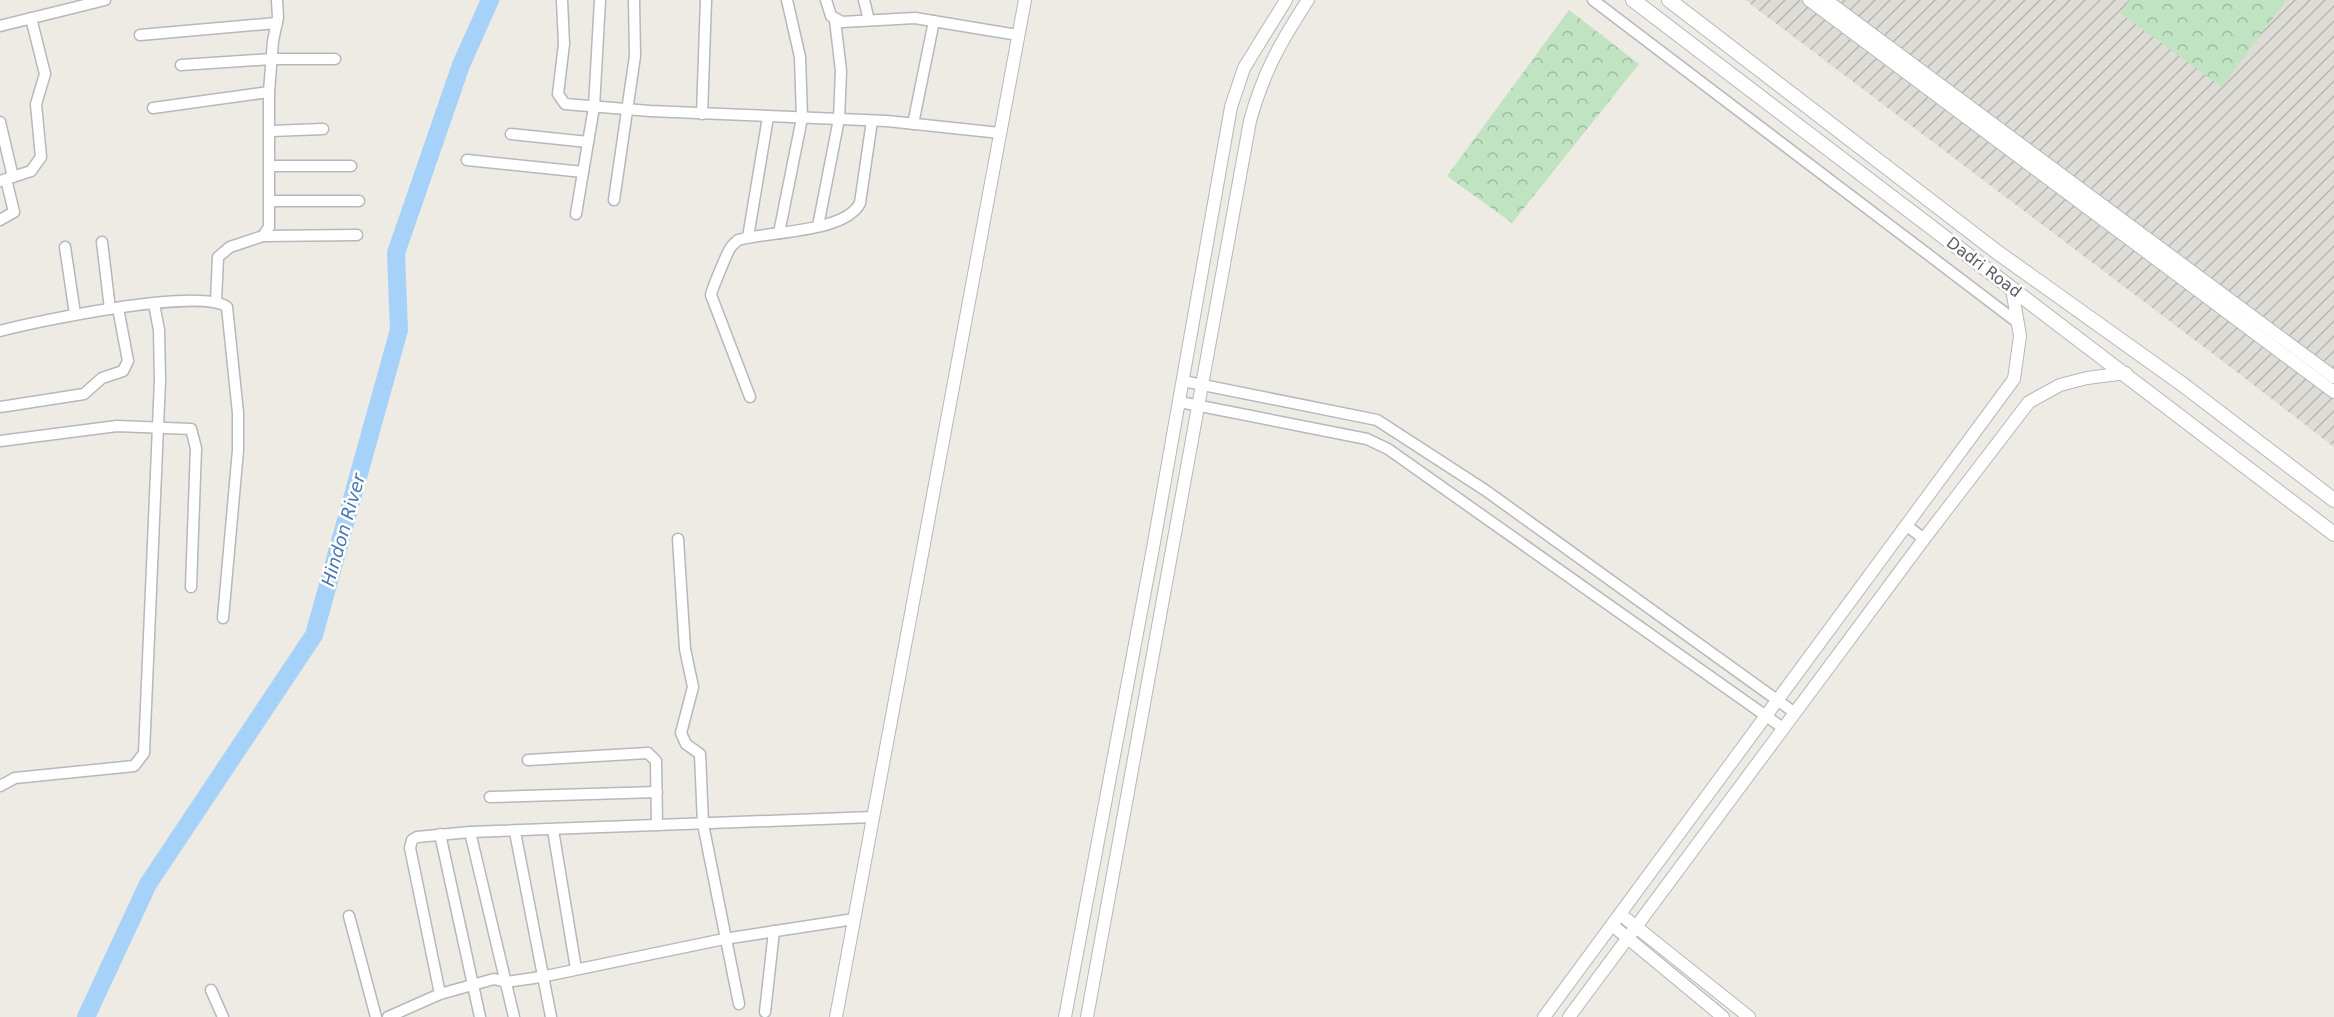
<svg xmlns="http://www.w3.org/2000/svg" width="2334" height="1017" font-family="'DejaVu Sans',sans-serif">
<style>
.industrial{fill:url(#industrial-furrows)}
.forest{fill:url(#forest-crowns)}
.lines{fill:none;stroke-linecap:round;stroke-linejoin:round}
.river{stroke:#a6d1f9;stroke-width:18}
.minor-casing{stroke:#b5b8bc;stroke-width:13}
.tertiary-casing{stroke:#b5b8bc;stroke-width:14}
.secondary-casing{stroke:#b4b7bc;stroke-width:16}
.minor{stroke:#fff;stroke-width:10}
.tertiary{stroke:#fff;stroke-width:12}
.secondary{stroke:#fff;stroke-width:14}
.labels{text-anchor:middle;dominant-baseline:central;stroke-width:5;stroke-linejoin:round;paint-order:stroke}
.street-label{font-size:16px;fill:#5b5e62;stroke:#fff}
.water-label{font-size:18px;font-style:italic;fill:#4777b2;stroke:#fff}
</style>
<defs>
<pattern id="industrial-furrows" width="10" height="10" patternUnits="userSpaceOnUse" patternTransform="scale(1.5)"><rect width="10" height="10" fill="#dedcd7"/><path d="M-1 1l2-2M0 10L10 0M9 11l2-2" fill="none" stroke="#b7b6b2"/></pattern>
<pattern id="forest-crowns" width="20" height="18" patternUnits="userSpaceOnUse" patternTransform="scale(1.5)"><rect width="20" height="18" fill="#c0e3c2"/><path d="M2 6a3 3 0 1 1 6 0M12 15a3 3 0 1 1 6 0" fill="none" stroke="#9fbba1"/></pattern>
</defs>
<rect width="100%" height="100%" fill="#edebe3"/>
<path class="industrial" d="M1745,0H2334V447L2233,369Z"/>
<g class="forest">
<path d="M2130,0H2286L2222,87L2120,13Z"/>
<path d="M1569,10L1639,64L1512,223L1447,176Z"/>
</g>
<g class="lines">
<path class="river" d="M86,1017L148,884L314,635L399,330L396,253L461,65L490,0"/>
<g class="minor-casing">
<g id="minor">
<path d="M562,0L564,44L558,94L565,104L650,111L887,121L1000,133"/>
<path d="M826,0L831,16L842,22L915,18L1018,35"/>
<path d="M864,0L869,20"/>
<path d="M1593,0L2017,322"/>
<path d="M0,26L105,0"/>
<path d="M140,35L277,23"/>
<path d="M181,65L272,59H335"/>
<path d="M153,108L269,92"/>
<path d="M702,114L706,0"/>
<path d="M0,122L13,177"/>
<path d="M913,124L934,21"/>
<path d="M271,131L323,129"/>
<path d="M511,134L588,142"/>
<path d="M467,160L583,172"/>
<path d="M270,166H351"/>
<path d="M0,181L31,171L41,157L36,104L45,74L31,18"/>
<path d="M614,200L635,56L634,0"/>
<path d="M270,201H359"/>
<path d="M576,214L594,107L600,0"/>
<path d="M0,220L14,212L6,179"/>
<path d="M818,226L839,119L841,71L835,20"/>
<path d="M779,233L802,118L800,57L787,0"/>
<path d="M263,236L357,235"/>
<path d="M748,237L768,117"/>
<path d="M102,242L110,309"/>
<path d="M65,247L75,314"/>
<path d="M216,301L218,257L230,247L263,236L269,227V92L273,41L278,17L277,0"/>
<path d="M0,331C38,321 199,287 227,307L238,413V450L223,618"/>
<path d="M1183,381L1377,420L1485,490L1795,713"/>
<path d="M750,397L711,295C711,292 728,250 731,247C733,244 736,242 738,240C769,231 845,233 860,203L872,121"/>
<path d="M1180,402L1367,439L1388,449L1783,728"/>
<path d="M0,407L84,394L102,378L123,371L128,361L118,308"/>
<path d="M0,441L117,426L191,429L196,448L191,587"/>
<path d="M1906,525L1924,539"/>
<path d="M678,539L685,649L693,687L681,733L686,744L700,754L703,824L739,1004"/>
<path d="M528,760L648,753L656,761L657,825"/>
<path d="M0,786L15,778L134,766L144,753L160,380L159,330L154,304"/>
<path d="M490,797L657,792"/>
<path d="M553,830L576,969"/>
<path d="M470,832L514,1017"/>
<path d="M515,832L551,1017"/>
<path d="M440,834L480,1017"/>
<path d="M349,916L376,1017"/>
<path d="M211,990L223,1017"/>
<path d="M440,994L410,848L412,840L417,837L470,832L873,817"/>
<path d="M765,1012L774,931"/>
<path d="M388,1017L440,994L494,979L506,982L541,977L724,939L854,919"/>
</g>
</g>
<g class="tertiary-casing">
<g id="tertiary">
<path d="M1809,0L2334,392"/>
<path d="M1826,0L2334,377"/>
<path d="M1620,914L1749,1017"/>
<path d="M1612,925L1723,1017"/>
<path d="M836,1017L1025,0"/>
<path d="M1065,1017L1153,548L1231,107L1244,68L1286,0"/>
<path d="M1087,1017L1250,121C1263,73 1281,41 1308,0"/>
<path d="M1544,1017L2014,379L2020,336L2012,289"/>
<path d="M1569,1017L1924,539L2029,402L2060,385L2087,378L2126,373"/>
</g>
</g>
<g class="secondary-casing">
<g id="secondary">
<path d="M1633,0L2334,534"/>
<path d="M1669,0L1997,252L2182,384L2334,500"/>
</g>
</g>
<use href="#minor" class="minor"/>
<use href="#tertiary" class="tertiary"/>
<use href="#secondary" class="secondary"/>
</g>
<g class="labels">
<g class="street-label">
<text transform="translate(1984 267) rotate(37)">Dadri Road</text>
</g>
<g class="water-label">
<text transform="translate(343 530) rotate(-74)">Hindon River</text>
</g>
</g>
</svg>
